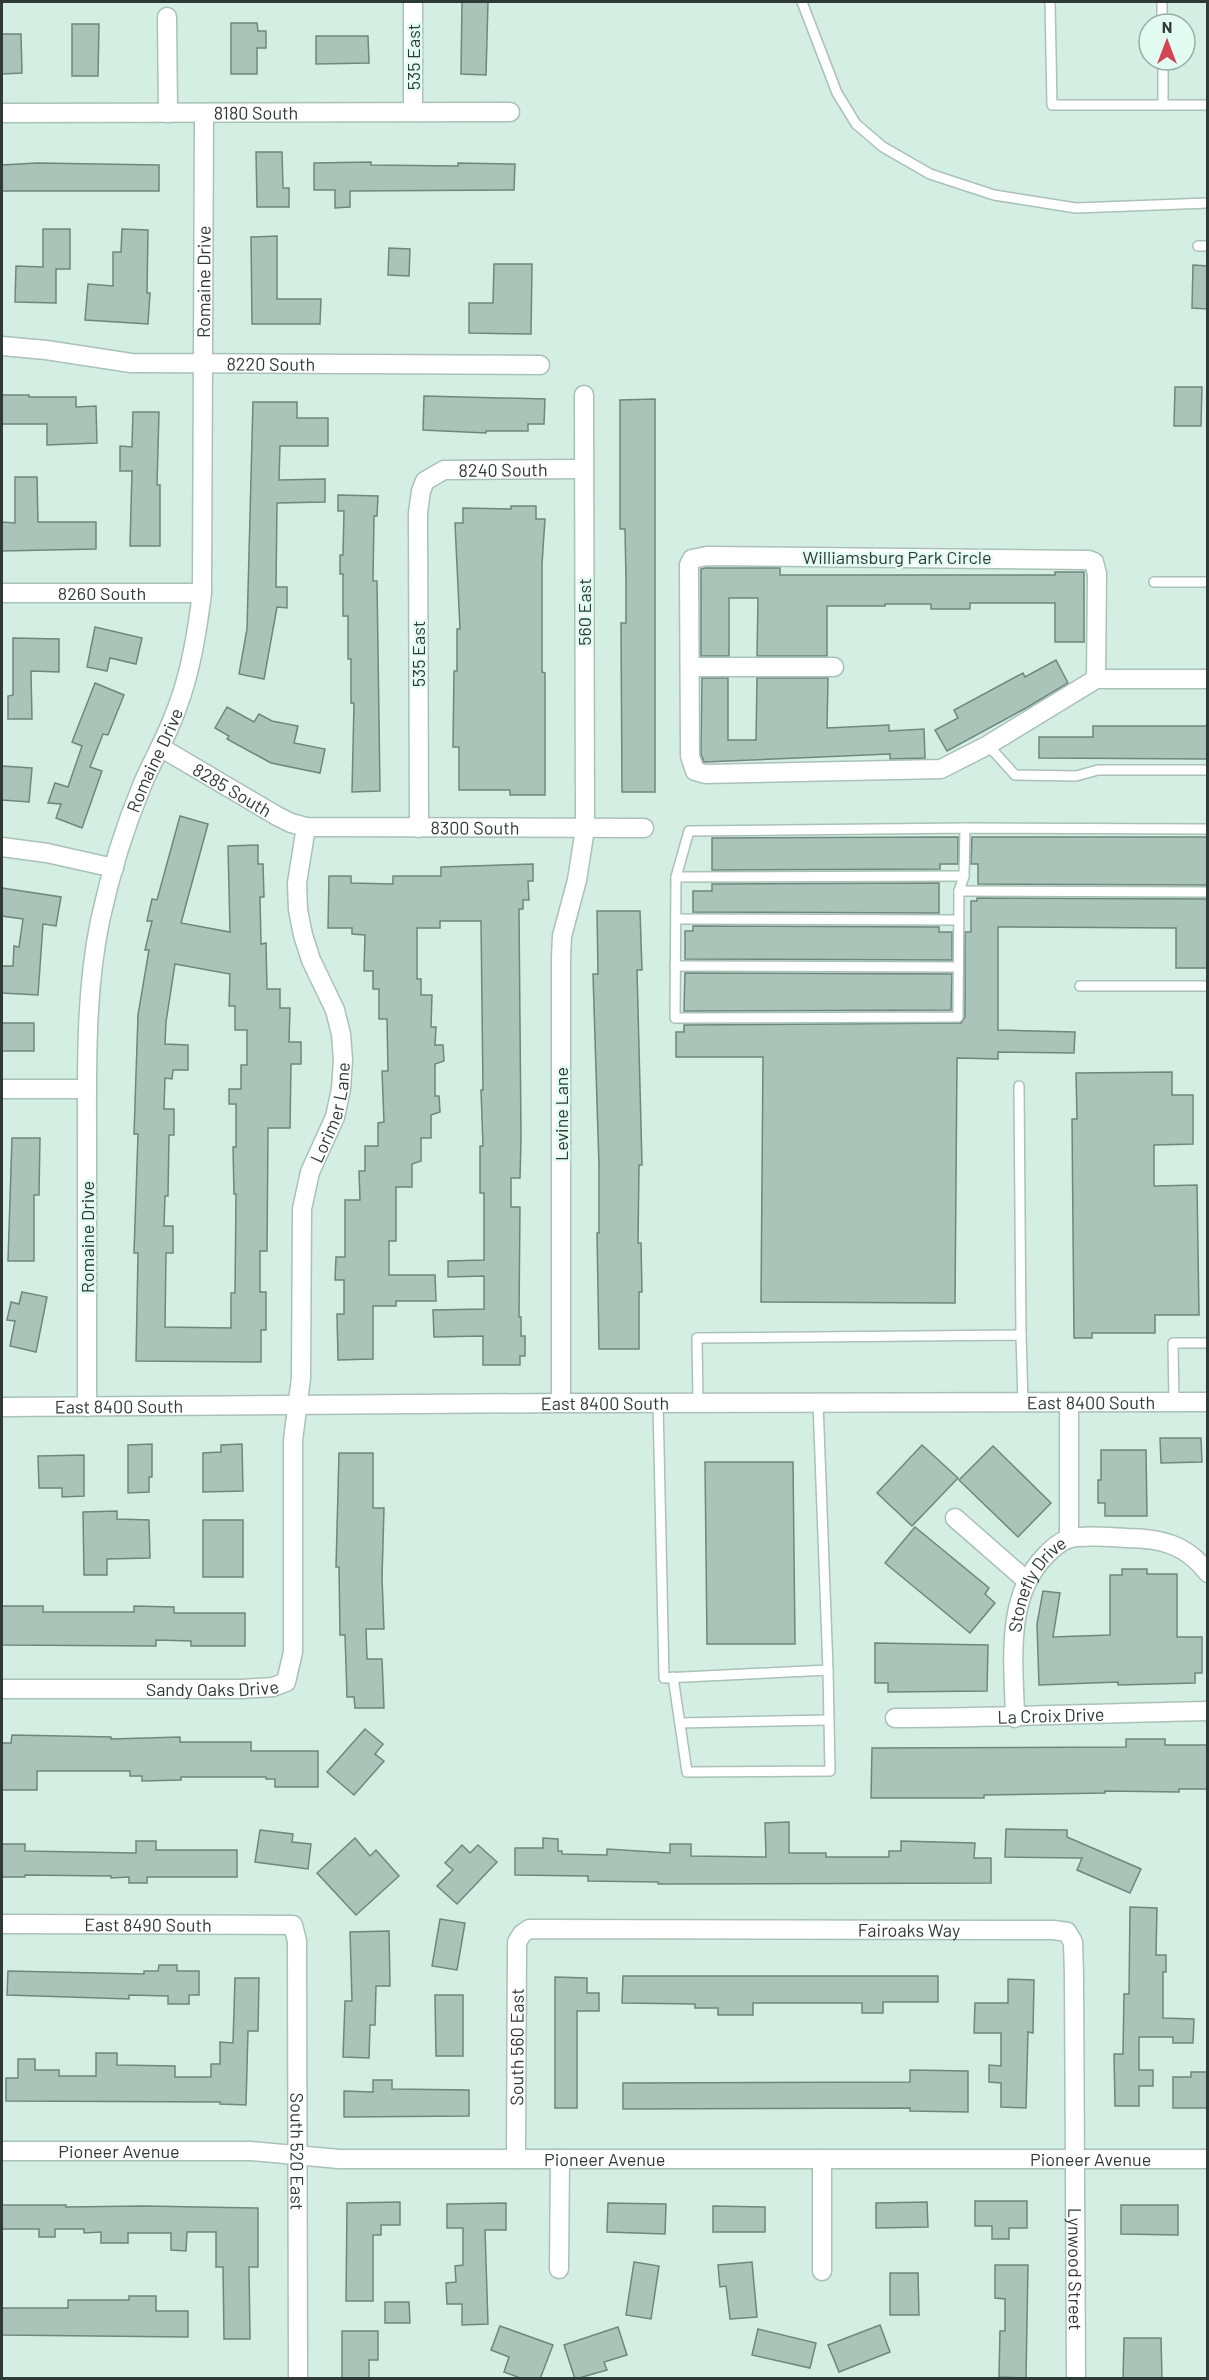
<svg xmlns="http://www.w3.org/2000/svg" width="1209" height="2380" font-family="Barlow,sans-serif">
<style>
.building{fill:#abc4ba;stroke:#6f877d;stroke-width:1.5;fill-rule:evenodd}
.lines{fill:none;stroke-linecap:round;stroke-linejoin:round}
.lane-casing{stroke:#a9c1b7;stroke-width:12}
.street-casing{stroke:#a9c1b7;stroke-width:21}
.lane{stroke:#fff;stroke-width:9}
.street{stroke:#fff;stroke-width:18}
.labels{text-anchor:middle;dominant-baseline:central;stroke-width:5;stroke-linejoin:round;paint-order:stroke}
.street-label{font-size:18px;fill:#2f3935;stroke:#e2fcf1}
</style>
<rect width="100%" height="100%" fill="#d5eee4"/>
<g class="building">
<path d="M462,2H488L486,75L461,74Z"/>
<path d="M231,23H257L258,31H266V48H257V74H231Z"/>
<path d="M72,24H99L98,76H72Z"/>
<path d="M2,34H21L22,73L2,74Z"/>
<path d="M316,36H368L369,63L316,64Z"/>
<path d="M256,152H282L283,188H289V207H257Z"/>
<path d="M371,162V165L458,166V163L515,164L514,190L350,191V207L335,208V190H314V163Z"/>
<path d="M37,163L159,165V191H2V165Z"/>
<path d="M43,229H70V269H56V303L15,302L16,266L43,267Z"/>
<path d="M122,229L148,230L147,293H150L148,324L85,320L88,284L113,286V252H121Z"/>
<path d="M277,236V299H321L320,324H252L251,237Z"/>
<path d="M389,248L410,249L409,276L388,275Z"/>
<path d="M494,264H532L531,334L469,333V303H493Z"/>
<path d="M1193,265L1208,266V309L1192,308Z"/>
<path d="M1175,387H1202L1201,426H1174Z"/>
<path d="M2,395H29V397H76V407L96,406L97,443L47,445V424H2Z"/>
<path d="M424,396L545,399L544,424H528V431H486V433L423,430Z"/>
<path d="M655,399V792H622L621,623H626V580L625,529H620V400Z"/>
<path d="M253,402H297V418H328V446H280L279,480L325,479V502L277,503L276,587H287V608L277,607L264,679L239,674L247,629Z"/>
<path d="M133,412H159L157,485H160V546H130L132,471H120V446L132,447Z"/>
<path d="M15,477H37L38,522H96V549L2,551V522L15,523Z"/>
<path d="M338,495L378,496L377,516H374L373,581H377L380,791L352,792L354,703H351V659H348V616H343V574H340V555H343L344,511H338Z"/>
<path d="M511,506H536V519H545L542,564V672L545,673V795H510V790H459V747H453L454,671H457V629H460L455,523H463V508L511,509Z"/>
<path d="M705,568H780V575H1055V572H1084V642H1055V603H970V609H931V604H885V606H827V656H757L758,598H729V656H701V569Z"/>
<path d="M95,627L142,638L136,664L110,658L107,671L87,667Z"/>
<path d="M13,638L59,639V672L31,671L32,719H8V696L13,695Z"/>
<path d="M1056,660L1068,683L1026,708L947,751L935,730L958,718L954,710L1023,673L1025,677Z"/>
<path d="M702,678H728V740H756L757,678H828L827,728L889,725V731L924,729L925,758L890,759V754L704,762L701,754Z"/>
<path d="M95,683L124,695L108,735L103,734L90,767L102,771L82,828L56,818L61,804L48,803L55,783L68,787L82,746L72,742Z"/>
<path d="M227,707L254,722L259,714L272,721L298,726L294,743L325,749L320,773L271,763L227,739L229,736L215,728Z"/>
<path d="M1093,726H1208V759L1039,758V737H1093Z"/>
<path d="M2,766L32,768L29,802L2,800Z"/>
<path d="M180,816L208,824L181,923L230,932L228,846L258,845V864H263L264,897H260L261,944L266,943L267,989H280V1008H290L289,1042H301V1064H291L290,1128H268L267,1251H260V1292H266V1330H261V1362L136,1361L138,1253H134L138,1134H134L138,1015L149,950H145L152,921H147L152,899L157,900ZM175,964L230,974L229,1006H235V1030H247V1065H241V1089H229V1104H236V1147H233L234,1194H236L235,1293H231V1328L165,1327L166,1253H173V1226H164L165,1196H168L169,1135H174V1109H164L165,1078L172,1079L173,1070H188V1045L165,1044L166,1022Z"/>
<path d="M958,837V864H940V869L712,870V838Z"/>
<path d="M972,837H1208V885L978,884V864H971Z"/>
<path d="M533,864V881H528L529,900H523V909H519L521,1138L520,1178H511V1207H520L519,1317H521V1336H525V1356H520V1365H483V1336L434,1337L433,1310L484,1309V1276L448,1277V1261L484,1260V1193H480V1146H483L481,1090H483L481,921H440V928H417V979H421V995H432L431,1027H436L435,1045H443L444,1061L435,1064V1096H439L440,1112L431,1115V1138H421V1161L412,1164V1187H396V1241H389V1275H435L436,1301H396V1306H373V1359L338,1360L337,1314H344V1280H335L336,1257H345V1200H360L359,1171H365V1146H378V1123L384,1122L382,1071H388L387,1019H379V989H373V971H364L365,935L352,934V928H328L329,876H351V883L393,884V876H441V867Z"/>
<path d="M939,883V913L693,912V891H712V884Z"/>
<path d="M2,888L61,897L56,926L43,924L38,995L2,993V966H13L14,946L19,947L23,919L2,916Z"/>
<path d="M977,898L1208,899V968H1176V928L998,927V1030L1075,1032L1074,1053L998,1052V1059L957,1058L955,1303L761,1302L763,1057H676V1032H684V1025L961,1023L965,1017V932H971V901H977Z"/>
<path d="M597,911H640L642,970H637L642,1165H639L638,1243H641L642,1292H639V1349H599L597,1233H599V1166L593,974H598Z"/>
<path d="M693,926L939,927V932H952V960L685,959V931H693Z"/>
<path d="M685,973L952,974L951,1010L684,1011Z"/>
<rect x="2" y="1023" width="32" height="28"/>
<path d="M1172,1072V1095H1193V1144L1154,1145V1186L1197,1185L1199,1315H1155V1333H1092V1338H1074L1072,1119H1077L1076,1073Z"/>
<path d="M12,1138H40L39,1195H34V1261H8Z"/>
<path d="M22,1292L47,1297L36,1352L10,1346L15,1321L7,1320L11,1302L19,1304Z"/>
<path d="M1160,1438H1201L1202,1462L1161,1463Z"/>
<path d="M152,1444V1477H149V1492L128,1493V1445Z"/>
<path d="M242,1444L243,1491L203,1492V1453L221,1452V1445Z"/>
<path d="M922,1445L958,1478L912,1526L877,1493Z"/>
<path d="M993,1446L1051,1503L1018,1537L959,1480Z"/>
<path d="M1101,1450H1146L1147,1516H1105V1503H1098V1480H1101Z"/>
<path d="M339,1453H373V1508H384L382,1578L384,1629H366L367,1659H382L384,1708H355L354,1697H347L345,1635H340L339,1567H336Z"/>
<path d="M84,1455V1496L62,1497V1488H39L38,1456Z"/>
<path d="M705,1462H793L795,1644H707Z"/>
<path d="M117,1511V1519L149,1520L150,1558L107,1559V1575H84L83,1512Z"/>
<rect x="203" y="1520" width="40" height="57"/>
<path d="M915,1527L989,1588L985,1594L995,1603L970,1633L885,1563Z"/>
<path d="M1122,1569H1147V1574H1177V1637H1202V1673H1195V1683L1118,1685V1682L1039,1685L1037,1624L1043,1591L1060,1593L1053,1637L1110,1635V1575H1122Z"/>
<path d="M2,1606H43V1612H134V1606L174,1607V1613H245V1646H191V1641L156,1640V1646L2,1645Z"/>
<path d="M875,1643L988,1645L987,1691L888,1692V1683H875Z"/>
<path d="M365,1729L383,1744L375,1754L384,1761L354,1795L327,1772Z"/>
<path d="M12,1735L111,1737V1739L180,1737V1742H251V1751H318V1787H275V1779H266V1777H181V1780L142,1781V1776H130V1771H37V1790H2V1743H11Z"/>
<path d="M1126,1739H1165V1745H1208V1789H1179V1792L1105,1791V1793L984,1795V1798H871L872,1748L1126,1747Z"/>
<path d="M789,1822V1853H826V1857H889V1851H901V1841L975,1843L974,1858H991V1883L658,1884V1882L588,1881V1876L515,1875V1848H543V1838L558,1839V1851H562V1854L607,1855V1849L670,1853V1844H691V1856L766,1857L765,1823Z"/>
<path d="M1006,1829L1067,1830V1837L1141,1869L1130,1893L1077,1870L1082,1858L1005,1857Z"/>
<path d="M260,1830L293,1834L292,1842L311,1844L308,1869L255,1862Z"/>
<path d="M355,1838L370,1856L376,1850L399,1876L356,1915L317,1873Z"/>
<path d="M136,1841H156V1850H237V1877H147V1883H129V1877L111,1878V1876L25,1875V1877H2V1844H25V1851L136,1853Z"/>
<path d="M462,1845L470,1853L478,1845L497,1862L457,1904L437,1886L453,1870L445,1863Z"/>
<path d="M1130,1907L1157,1908L1156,1955H1166V1972H1163V2018L1194,2019L1193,2043H1173V2037H1139V2070H1153V2086H1139V2106H1115L1114,2054H1123L1124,1994H1129Z"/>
<path d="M440,1919L465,1923L457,1970L432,1966Z"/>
<path d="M389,1931L390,1986H376L375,2025H370L369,2058L343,2057L345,2001H352L350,1932Z"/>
<path d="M159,1965H177V1971H199V1995H189V2004H168V1996L129,1995V1999L7,1995L8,1971L144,1974V1971H158Z"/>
<path d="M623,1976H938V2002H883V2013H862V2003H753V2015H718V2008H695V2004L622,2003Z"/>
<path d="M555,1977L587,1978V1993H599V2011H577V2108H555Z"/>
<path d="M235,1978H259L258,2031H248L246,2105L220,2104V2102L6,2101V2078H18V2059H35V2070H59V2076H96V2053H117V2065L175,2066V2077H211V2064H220V2042L233,2043Z"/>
<path d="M1008,1979L1034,1980L1033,2033L1028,2032L1026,2108L1001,2107V2083L989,2082V2065L1001,2066V2033H974L975,2003H1008Z"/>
<path d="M435,1995H463V2056H436Z"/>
<path d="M910,2070L968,2071V2112L910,2111V2108L623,2109V2083L910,2082Z"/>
<path d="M1191,2072H1208V2108H1173V2077H1191Z"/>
<path d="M373,2080H392V2089L469,2090V2116L344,2117V2091L373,2092Z"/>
<path d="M975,2201H1027V2228H1009V2239H992V2226H975Z"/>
<path d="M400,2202V2225H381V2235H373V2301H346L347,2203Z"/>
<path d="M927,2202L928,2227L876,2228V2203Z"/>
<path d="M506,2203V2230H485L488,2324L462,2325V2304H447L446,2283L456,2282L455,2266L463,2265V2228H447V2204Z"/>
<path d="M608,2203L666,2204L665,2234L607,2232Z"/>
<path d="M2,2205H66V2207L144,2206L258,2208V2267H249L250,2339H224L223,2267H216V2232H187L186,2251L171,2250V2233H128V2243H101V2232L84,2233V2229H55V2237H39V2229H2Z"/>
<path d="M1121,2205H1178V2235L1121,2234Z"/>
<path d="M713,2206L765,2207V2232H713Z"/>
<path d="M634,2262L659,2266L651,2319L626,2315Z"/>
<path d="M752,2262L757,2317L730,2319L726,2286L720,2287L718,2265Z"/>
<path d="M995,2265H1028L1026,2378L999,2377L1000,2331H1005V2299L995,2298Z"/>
<path d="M890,2273H918L919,2315H890Z"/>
<path d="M129,2296H156V2311H188V2337L2,2335V2308H68V2300H129Z"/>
<path d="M385,2302H409L410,2323H385Z"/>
<path d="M880,2325L890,2352L839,2372L828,2345Z"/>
<path d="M500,2326L553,2345L540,2379H523L504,2372L509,2357L491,2350Z"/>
<path d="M618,2327L627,2355L604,2362L607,2370L575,2379L564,2345Z"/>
<path d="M758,2329L816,2343L810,2368L752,2355Z"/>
<path d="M342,2331H378V2360H369V2379H342Z"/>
<path d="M1124,2338H1161L1162,2379H1123Z"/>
</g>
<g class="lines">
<g class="lane-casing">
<g id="lane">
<path d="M802,2L837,93L856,124L883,147L930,174L994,195L1076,208L1208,203"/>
<path d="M1050,2L1052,105H1208"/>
<path d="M1162,2V24"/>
<path d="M1163,60V105"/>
<path d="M1198,246H1208"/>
<path d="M1154,582H1208"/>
<path d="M988,745L1015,775L1076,776L1098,770H1208"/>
<path d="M965,828L964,876L959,891L958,1017L675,1018L676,877L689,831L965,828L1208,829"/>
<path d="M676,877L964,876"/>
<path d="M959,891L1208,892"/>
<path d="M676,919L958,920"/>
<path d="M675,966L958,967"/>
<path d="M1080,986H1208"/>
<path d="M1019,1086L1021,1335"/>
<path d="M698,1402L697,1338L1021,1335L1023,1402"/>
<path d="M1174,1402L1173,1343H1208"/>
<path d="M658,1403L664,1678L828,1670L818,1402"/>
<path d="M673,1677L687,1772L830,1771L828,1670"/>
<path d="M680,1723L829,1720"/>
</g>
</g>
<g class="street-casing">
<g id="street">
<path d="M413,2V112"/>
<path d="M167,17L168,113"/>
<path id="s1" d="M2,113L510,112"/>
<path id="s2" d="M2,346L46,350L131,363L540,365"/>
<path id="s3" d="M2,593H202"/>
<path d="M690,667H834"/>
<path d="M1096,679L1097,574L1094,562L1089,560L707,556L692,559L689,565L690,756L695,771L705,774L941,769L988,745L1096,679H1208"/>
<path id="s4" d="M160,747L277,816L291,823L306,827L644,828"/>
<path id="s5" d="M419,828L418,513L421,491L425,481L444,470L584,469"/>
<path d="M2,847L47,853L114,868"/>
<path d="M2,1089H87"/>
<path d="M1069,1402V1538"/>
<path d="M561,1403V958L562,936L577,880L585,829L584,395"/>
<path id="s6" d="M2,1407L561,1403L1208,1402"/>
<path id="s7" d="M87,1407C87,1319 87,1231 87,1143C87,1070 85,994 100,921C110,875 125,826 143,783C154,758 168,734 177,708C191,671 197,632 202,593L204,113"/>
<path d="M955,1518L1027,1581"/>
<path id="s8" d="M2,1689H242L273,1687L286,1682L293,1652V1440L301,1378L302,1209L310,1172L335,1117L341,1089L343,1060L341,1034L335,1010L311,960L303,935L298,910L297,883L306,827"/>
<path id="s9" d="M895,1718C999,1718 1103,1713 1208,1711"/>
<path id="s10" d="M1015,1718C1014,1664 1004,1597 1046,1555C1052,1549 1059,1542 1068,1539C1078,1535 1114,1537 1127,1538C1161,1538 1187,1545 1208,1573"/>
<path id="s11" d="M2,1924L293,1925L297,1941L298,2378"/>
<path id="s12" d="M2,2151H251L339,2159H1208"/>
<path id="s13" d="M516,2159L517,1942L522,1934L529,1929L1054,1930L1067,1932L1073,1942L1074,1976L1076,2378"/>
<path d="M822,2159V2271"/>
<path d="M559,2269L560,2159"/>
</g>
</g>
<use href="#lane" class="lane"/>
<use href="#street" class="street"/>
</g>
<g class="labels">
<g class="street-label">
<text transform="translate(413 57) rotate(-90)">535 East</text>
<text stroke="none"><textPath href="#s1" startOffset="254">8180 South</textPath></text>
<text stroke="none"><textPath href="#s7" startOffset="1143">Romaine Drive</textPath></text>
<text stroke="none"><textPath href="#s2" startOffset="270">8220 South</textPath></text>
<text stroke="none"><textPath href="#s5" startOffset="429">8240 South</textPath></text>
<text x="897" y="557">Williamsburg Park Circle</text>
<text stroke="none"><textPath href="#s3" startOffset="100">8260 South</textPath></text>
<text transform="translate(584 612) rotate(-90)">560 East</text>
<text transform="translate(418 654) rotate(-90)">535 East</text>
<text stroke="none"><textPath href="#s7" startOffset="657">Romaine Drive</textPath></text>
<text stroke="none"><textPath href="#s4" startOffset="84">8285 South</textPath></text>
<text stroke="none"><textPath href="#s4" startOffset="336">8300 South</textPath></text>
<text stroke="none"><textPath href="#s8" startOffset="861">Lorimer Lane</textPath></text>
<text transform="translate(561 1114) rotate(-90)">Levine Lane</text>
<text transform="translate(87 1237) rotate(-90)">Romaine Drive</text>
<text stroke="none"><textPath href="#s6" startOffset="1089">East 8400 South</textPath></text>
<text stroke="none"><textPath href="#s6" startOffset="603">East 8400 South</textPath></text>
<text stroke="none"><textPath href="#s6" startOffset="117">East 8400 South</textPath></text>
<text stroke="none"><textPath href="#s10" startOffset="140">Stonefly Drive</textPath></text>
<text stroke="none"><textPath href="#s8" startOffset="210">Sandy Oaks Drive</textPath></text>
<text stroke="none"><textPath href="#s9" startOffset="156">La Croix Drive</textPath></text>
<text stroke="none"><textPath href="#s11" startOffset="146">East 8490 South</textPath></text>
<text stroke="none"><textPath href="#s13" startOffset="615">Fairoaks Way</textPath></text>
<text stroke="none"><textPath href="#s13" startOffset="112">South 560 East</textPath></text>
<text stroke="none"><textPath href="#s12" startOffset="117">Pioneer Avenue</textPath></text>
<text stroke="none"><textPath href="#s11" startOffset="518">South 520 East</textPath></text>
<text stroke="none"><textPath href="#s12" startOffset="603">Pioneer Avenue</textPath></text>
<text stroke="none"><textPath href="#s12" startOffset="1089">Pioneer Avenue</textPath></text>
<text stroke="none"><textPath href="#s13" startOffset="1112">Lynwood Street</textPath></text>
</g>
</g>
<rect width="1209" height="2380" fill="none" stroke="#2f3935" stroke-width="6"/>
<g transform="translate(1167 42)"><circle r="28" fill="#e2fcf1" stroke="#9aaea6" stroke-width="1.5"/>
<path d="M0-4.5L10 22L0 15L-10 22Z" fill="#d54452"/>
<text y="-9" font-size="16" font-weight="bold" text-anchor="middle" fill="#2f3935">N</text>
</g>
</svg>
